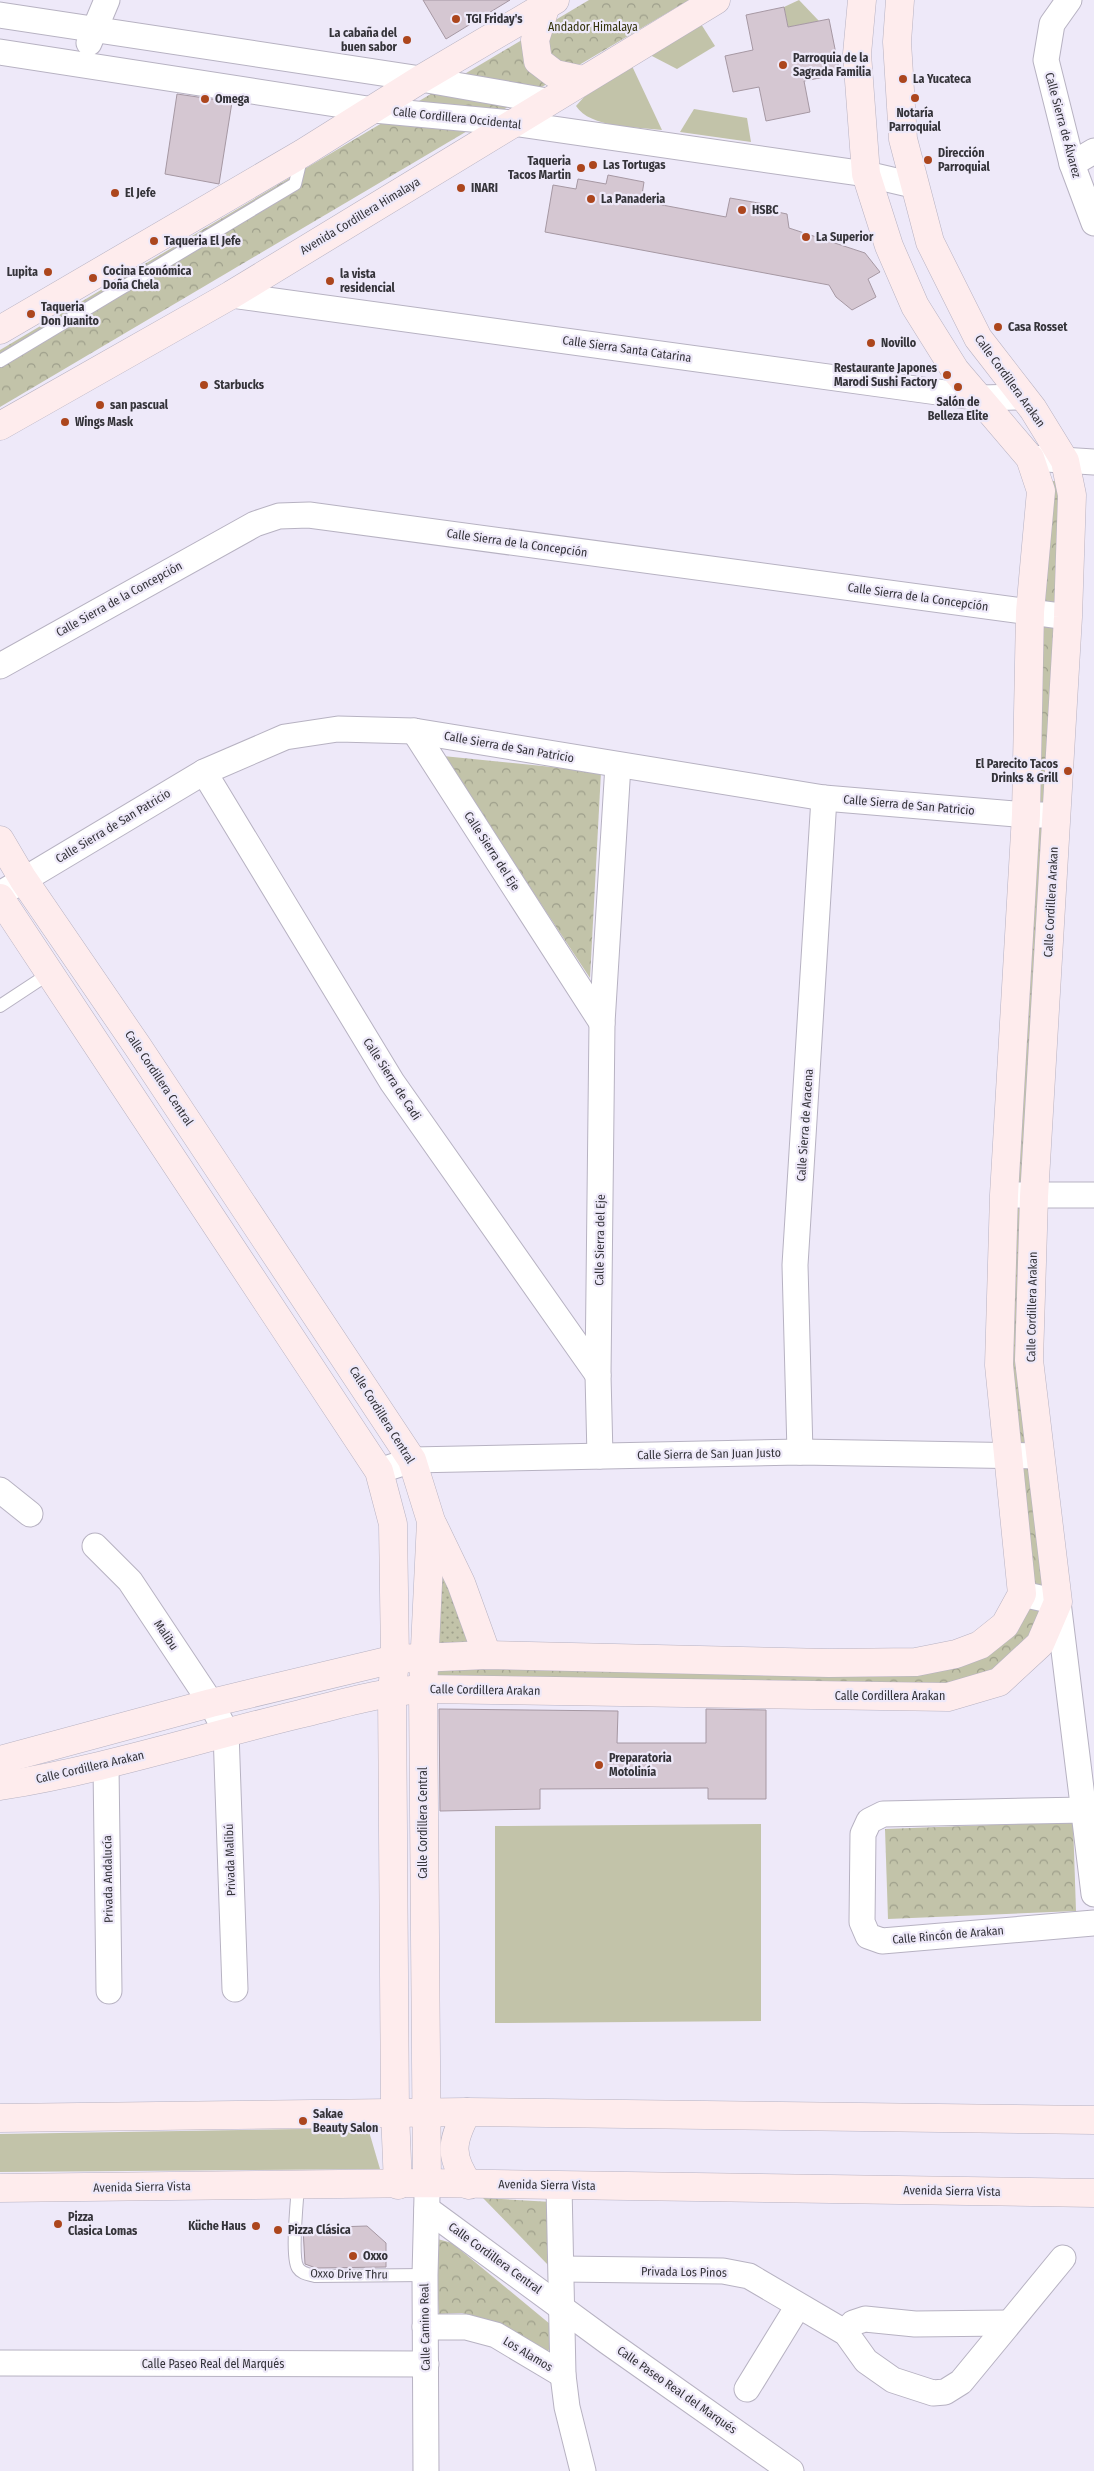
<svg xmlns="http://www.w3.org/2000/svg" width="1094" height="2471" font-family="'Fira Sans Condensed',sans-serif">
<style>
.grass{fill:#c2c3a9}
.park{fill:url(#park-crowns)}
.garden{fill:url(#garden-dots)}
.building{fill:#d5c7d2;stroke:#a698a3}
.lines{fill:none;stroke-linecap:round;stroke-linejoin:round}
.lane-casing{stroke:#b7b2c2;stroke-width:14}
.street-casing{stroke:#b7b2c2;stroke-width:27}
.secondary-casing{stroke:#b7b2c2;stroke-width:29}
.lane{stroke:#fff;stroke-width:12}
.street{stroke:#fff;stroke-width:25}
.secondary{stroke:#feeced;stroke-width:28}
.poi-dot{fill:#ac461d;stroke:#eee9f9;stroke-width:2}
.labels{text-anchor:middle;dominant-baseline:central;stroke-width:4.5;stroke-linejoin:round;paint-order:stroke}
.poi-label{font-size:12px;font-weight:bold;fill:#343339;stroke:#eee9f9;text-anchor:start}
.park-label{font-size:12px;fill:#323209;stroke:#eee9f9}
.street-label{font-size:12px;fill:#343339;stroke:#eee9f9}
</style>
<defs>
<pattern id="park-crowns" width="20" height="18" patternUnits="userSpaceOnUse" patternTransform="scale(1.25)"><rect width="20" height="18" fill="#c2c3a9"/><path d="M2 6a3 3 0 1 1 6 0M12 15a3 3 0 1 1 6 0" fill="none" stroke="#9e9f8b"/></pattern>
<pattern id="garden-dots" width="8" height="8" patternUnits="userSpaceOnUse" patternTransform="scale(1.25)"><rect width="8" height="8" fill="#c2c3a9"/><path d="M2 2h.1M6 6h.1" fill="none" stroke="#9e9f8b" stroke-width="1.8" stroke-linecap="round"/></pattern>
</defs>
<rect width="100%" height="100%" fill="#eee9f9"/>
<g class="grass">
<path d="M799,0L819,21L788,27L784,7Z"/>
<path d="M701,24L715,46L677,69L650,55Z"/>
<path d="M632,66L662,130C637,127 590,128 576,106L584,97Z"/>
<path d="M694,109L747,118L751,142L680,132Z"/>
<path d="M761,1824V2021L495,2023V1826Z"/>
<path d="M368,2128L380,2169L0,2172V2134Z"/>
</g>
<g class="park">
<path d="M589,0H689L0,407V350Z"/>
<path d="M1045,481H1065L1031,1199L1055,1604L997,1680L945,1695L430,1681V1661L908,1667L1012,1621L1002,1356Z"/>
<path d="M443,756L601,772L590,978Z"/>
<path d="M1073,1822L1076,1911L888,1919L885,1829Z"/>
<path d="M483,2198L552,2202L549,2266Z"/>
<path d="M434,2238L452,2243L556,2329L547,2355L492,2322L462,2313L439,2314Z"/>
</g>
<path class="garden" d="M431,1521L487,1655L424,1657Z"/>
<g class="building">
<path d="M423,0H510L446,39Z"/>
<path d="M784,7L788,27L829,19L840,74L804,81L810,112L766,121L759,87L733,92L725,56L753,50L746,15Z"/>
<path d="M177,94L232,102L219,184L165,174Z"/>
<path d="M608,175L644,182L641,201L726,217L730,198L764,204L763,209L787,214L789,228L865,253L880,272L868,279L876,297L852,310L836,297L829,285L545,232L553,185L576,189L578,179L606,184Z"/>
<path d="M439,1709L618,1711L617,1743H706V1709L766,1710V1799H708V1788L540,1789V1809L440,1811Z"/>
<path d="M367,2226L386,2243V2267L316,2268L305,2264L303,2228Z"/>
</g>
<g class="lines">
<g class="lane-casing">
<g id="lane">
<path d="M0,361L295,184L302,155"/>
<path d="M0,1006L50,973"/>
<path d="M298,2186C297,2201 291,2258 298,2268C302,2274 308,2274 315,2276L425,2275"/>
</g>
</g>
<g class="street-casing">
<g id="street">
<path d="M1069,0L1052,24L1046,60L1072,164L1094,223"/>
<path d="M0,15L421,79L547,101"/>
<path d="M89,43L107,0"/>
<path d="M0,52L374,110L512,123L866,174L913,185"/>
<path d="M1072,164L1094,151"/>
<path d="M231,295L981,398L1023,397"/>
<path d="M1030,458L1094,462"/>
<path d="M0,666L255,524L279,516L309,515L1068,617"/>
<path d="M414,731L602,1023"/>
<path d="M204,772L392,1082L598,1375"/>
<path d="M0,894L204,772L285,737L338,729L414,731L824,798L1026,815H1056"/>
<path d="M1004,1195H1094"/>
<path d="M800,1452L795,1265L824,798"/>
<path d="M600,1456L598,1375L602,1023L618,765"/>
<path d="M379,1471L412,1460L800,1452L1040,1456"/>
<path d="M0,1490L30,1514"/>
<path d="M95,1546L130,1581L211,1703L226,1732L235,1989"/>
<path d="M1022,1594L1058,1602L1094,1894"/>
<path d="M106,1766L109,1991"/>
<path d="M1085,1810L883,1814L869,1821L863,1834L862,1922L868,1936L882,1941L1094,1923"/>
<path d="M559,2186L563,2375L567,2407L583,2471"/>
<path d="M427,2209L608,2342L791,2471"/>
<path d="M562,2269L723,2271L749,2276L846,2333L866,2361L893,2380L933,2393L945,2392L961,2382L1063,2258"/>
<path d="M425,2327H466L496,2335L563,2375"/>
<path d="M846,2333L853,2323L865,2319L915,2324L1008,2323"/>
<path d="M0,2363L426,2364"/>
<path d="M747,2389L798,2306"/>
<path d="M426,2471L425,2275L427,2196"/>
</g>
</g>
<g class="secondary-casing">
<g id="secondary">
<path d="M546,5L535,40L538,61L555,74L583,80"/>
<path d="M0,330L303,153L421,79L555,0"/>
<path d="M0,426L231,295L716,0"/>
<path d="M0,840L23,879L138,1047L412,1460L431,1521L423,1689L427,2183"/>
<path d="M0,898L379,1471L393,1524L395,1659L392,1692L395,2113L398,2185"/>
<path d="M433,1525L461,1583L487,1655"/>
<path d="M0,1760L211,1703L395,1659L487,1655L829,1663L916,1662L956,1654L980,1645L1005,1625L1022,1594L999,1365L1004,1195L1026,815L1030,612L1041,491L1030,458L955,370L915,306L889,246L866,174L857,54L862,0"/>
<path d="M0,1786C102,1770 200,1738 300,1714C341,1704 381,1692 423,1689L948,1697L999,1682L1040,1644L1058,1602L1029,1360L1034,1197L1068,617L1072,495L1065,461L1033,409L978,338L930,242L903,139L897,42L900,0"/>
<path d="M467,2112C451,2142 449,2156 469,2185"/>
<path d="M0,2118L467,2112L1094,2120"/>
<path d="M0,2188L427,2183L1094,2193"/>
</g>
</g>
<use href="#lane" class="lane"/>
<use href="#street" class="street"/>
<use href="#secondary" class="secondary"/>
</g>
<g class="poi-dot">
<circle cx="456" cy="19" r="5"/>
<circle cx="407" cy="40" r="5"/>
<circle cx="783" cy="65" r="5"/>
<circle cx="903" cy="79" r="5"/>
<circle cx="915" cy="98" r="5"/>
<circle cx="205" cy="99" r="5"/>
<circle cx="928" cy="160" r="5"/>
<circle cx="593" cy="165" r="5"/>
<circle cx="581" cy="168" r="5"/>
<circle cx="461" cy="188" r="5"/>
<circle cx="115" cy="193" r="5"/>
<circle cx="591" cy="199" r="5"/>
<circle cx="742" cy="210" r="5"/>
<circle cx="806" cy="237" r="5"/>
<circle cx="154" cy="241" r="5"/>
<circle cx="48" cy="272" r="5"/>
<circle cx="93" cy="278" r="5"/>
<circle cx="330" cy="281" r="5"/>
<circle cx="31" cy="314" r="5"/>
<circle cx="998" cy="327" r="5"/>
<circle cx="871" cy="343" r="5"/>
<circle cx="947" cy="375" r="5"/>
<circle cx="204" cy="385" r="5"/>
<circle cx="958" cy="387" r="5"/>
<circle cx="100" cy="405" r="5"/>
<circle cx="65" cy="422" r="5"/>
<circle cx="1068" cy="771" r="5"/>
<circle cx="599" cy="1765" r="5"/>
<circle cx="303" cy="2121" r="5"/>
<circle cx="58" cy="2224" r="5"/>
<circle cx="256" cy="2226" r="5"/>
<circle cx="278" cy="2230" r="5"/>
<circle cx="353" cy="2256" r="5"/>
</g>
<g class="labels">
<g class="poi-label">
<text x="466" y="19">TGI Friday's</text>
<text x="397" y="33" text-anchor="end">La cabaña del<tspan x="397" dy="14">buen sabor</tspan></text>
<text x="793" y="58">Parroquia de la<tspan x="793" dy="14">Sagrada Familia</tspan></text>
<text x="913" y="79">La Yucateca</text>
<text x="215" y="99">Omega</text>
<text x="915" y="113" text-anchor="middle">Notaría<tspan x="915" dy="14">Parroquial</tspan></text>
<text x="938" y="153">Dirección<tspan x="938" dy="14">Parroquial</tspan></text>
<text x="571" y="161" text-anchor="end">Taqueria<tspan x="571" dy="14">Tacos Martin</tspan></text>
<text x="603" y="165">Las Tortugas</text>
<text x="471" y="188">INARI</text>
<text x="125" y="193">El Jefe</text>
<text x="601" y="199">La Panaderia</text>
<text x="752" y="210">HSBC</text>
<text x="816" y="237">La Superior</text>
<text x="164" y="241">Taqueria El Jefe</text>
<text x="103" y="271">Cocina Económica<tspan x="103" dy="14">Doña Chela</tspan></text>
<text x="38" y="272" text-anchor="end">Lupita</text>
<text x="340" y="274">la vista<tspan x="340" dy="14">residencial</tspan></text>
<text x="41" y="307">Taqueria<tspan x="41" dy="14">Don Juanito</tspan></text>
<text x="1008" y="327">Casa Rosset</text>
<text x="881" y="343">Novillo</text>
<text x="937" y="368" text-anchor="end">Restaurante Japones<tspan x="937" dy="14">Marodi Sushi Factory</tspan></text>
<text x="214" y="385">Starbucks</text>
<text x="958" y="402" text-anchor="middle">Salón de<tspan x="958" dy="14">Belleza Elite</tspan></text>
<text x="110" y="405">san pascual</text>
<text x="75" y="422">Wings Mask</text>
<text x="1058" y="764" text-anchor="end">El Parecito Tacos<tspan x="1058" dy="14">Drinks &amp; Grill</tspan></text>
<text x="609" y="1758">Preparatoria<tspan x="609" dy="14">Motolinía</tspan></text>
<text x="313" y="2114">Sakae<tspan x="313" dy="14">Beauty Salon</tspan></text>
<text x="68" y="2217">Pizza<tspan x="68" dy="14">Clasica Lomas</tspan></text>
<text x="246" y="2226" text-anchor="end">Küche Haus</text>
<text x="288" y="2230">Pizza Clásica</text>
<text x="363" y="2256">Oxxo</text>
</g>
<g class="park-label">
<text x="593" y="27">Andador Himalaya</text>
</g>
<g class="street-label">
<text transform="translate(457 118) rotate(6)">Calle Cordillera Occidental</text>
<text transform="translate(1063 125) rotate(75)">Calle Sierra de Álvarez</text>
<text transform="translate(360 216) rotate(-31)">Avenida Cordillera Himalaya</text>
<text transform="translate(627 349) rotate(8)">Calle Sierra Santa Catarina</text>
<text transform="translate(1010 381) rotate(54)">Calle Cordillera Arakan</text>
<text transform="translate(517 543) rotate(8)">Calle Sierra de la Concepción</text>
<text transform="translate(918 597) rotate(8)">Calle Sierra de la Concepción</text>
<text transform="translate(119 599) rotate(-29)">Calle Sierra de la Concepción</text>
<text transform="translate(509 747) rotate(10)">Calle Sierra de San Patricio</text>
<text transform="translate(909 805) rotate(5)">Calle Sierra de San Patricio</text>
<text transform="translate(113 826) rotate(-31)">Calle Sierra de San Patricio</text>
<text transform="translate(492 851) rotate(57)">Calle Sierra del Eje</text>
<text transform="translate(1051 902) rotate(-87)">Calle Cordillera Arakan</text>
<text transform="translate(159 1078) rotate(56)">Calle Cordillera Central</text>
<text transform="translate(392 1079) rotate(57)">Calle Sierra de Cadi</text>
<text transform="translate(805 1125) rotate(-86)">Calle Sierra de Aracena</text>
<text transform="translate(600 1240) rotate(-89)">Calle Sierra del Eje</text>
<text transform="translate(1032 1307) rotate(-89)">Calle Cordillera Arakan</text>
<text transform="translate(382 1415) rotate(58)">Calle Cordillera Central</text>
<text transform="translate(709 1454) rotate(-1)">Calle Sierra de San Juan Justo</text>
<text transform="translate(166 1635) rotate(56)">Malibu</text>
<text transform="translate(485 1690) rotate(1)">Calle Cordillera Arakan</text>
<text x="890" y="1696">Calle Cordillera Arakan</text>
<text transform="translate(90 1767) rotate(-13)">Calle Cordillera Arakan</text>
<text transform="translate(423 1823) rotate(-90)">Calle Cordillera Central</text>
<text transform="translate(230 1860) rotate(-92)">Privada Malibú</text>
<text transform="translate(108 1879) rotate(-91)">Privada Andalucía</text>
<text transform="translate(948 1935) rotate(-5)">Calle Rincón de Arakan</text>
<text transform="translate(547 2185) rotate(1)">Avenida Sierra Vista</text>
<text transform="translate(142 2187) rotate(-1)">Avenida Sierra Vista</text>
<text transform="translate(952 2191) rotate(1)">Avenida Sierra Vista</text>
<text transform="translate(495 2258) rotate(36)">Calle Cordillera Central</text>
<text transform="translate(684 2272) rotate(1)">Privada Los Pinos</text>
<text transform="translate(349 2274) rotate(1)">Oxxo Drive Thru</text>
<text transform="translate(425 2327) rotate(-91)">Calle Camino Real</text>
<text transform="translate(528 2354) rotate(31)">Los Alamos</text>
<text x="213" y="2364">Calle Paseo Real del Marqués</text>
<text transform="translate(677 2390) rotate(35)">Calle Paseo Real del Marqués</text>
</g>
</g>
</svg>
